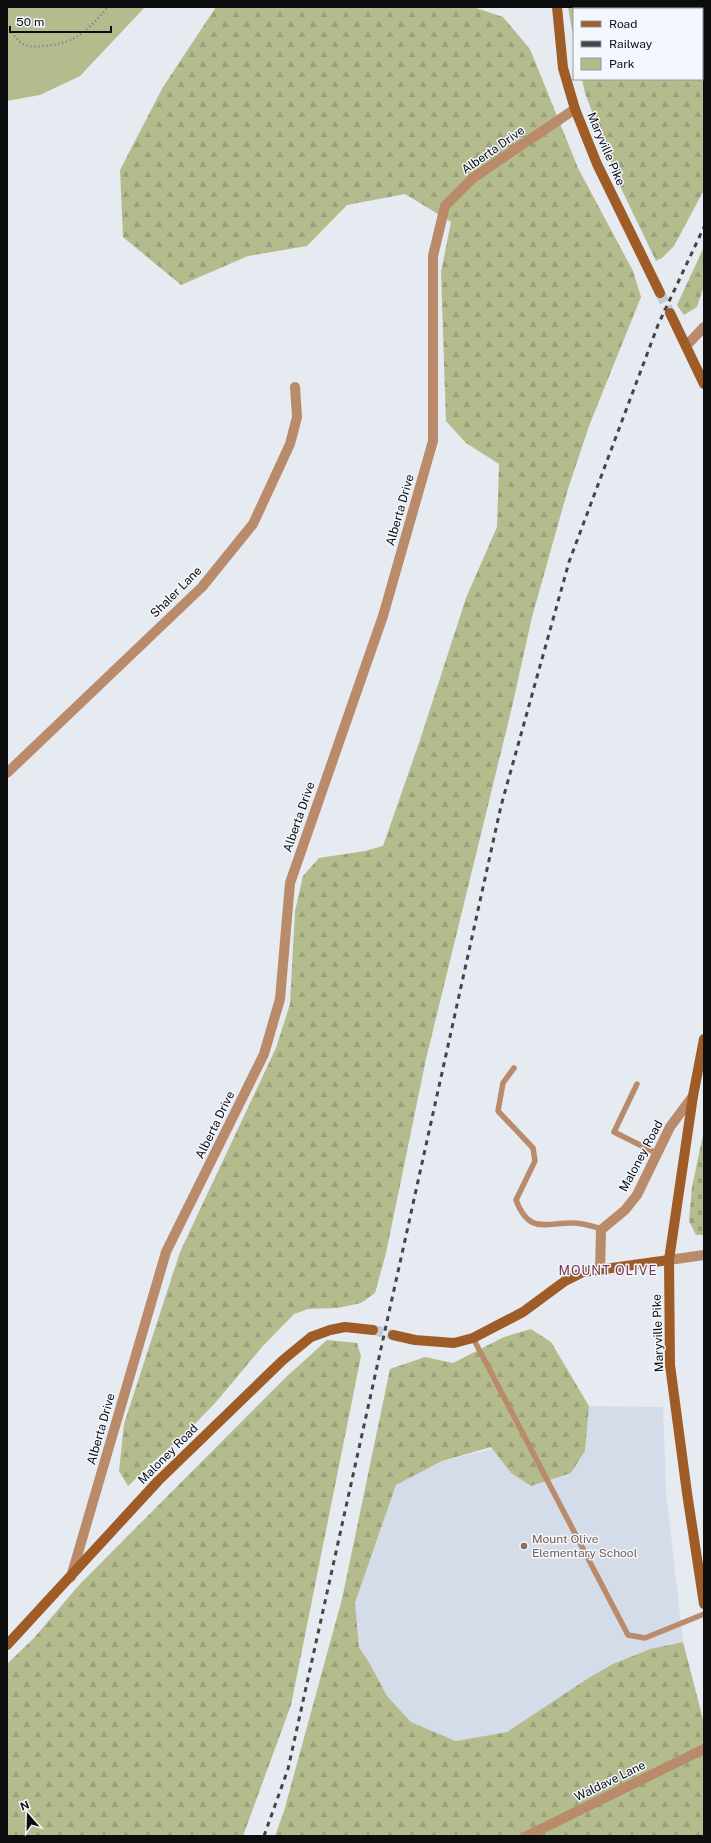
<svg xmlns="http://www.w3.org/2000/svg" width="711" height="1843" font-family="'Public Sans',sans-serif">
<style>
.built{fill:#d4dce9}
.forest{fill:url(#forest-firs)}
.cemetery{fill:url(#cemetery-stones)}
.park{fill:#b4bc8e}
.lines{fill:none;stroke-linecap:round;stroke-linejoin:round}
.secondary-tunnel{stroke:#c5c9cf;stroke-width:10;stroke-dasharray:10 5;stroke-linecap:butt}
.path{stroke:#797c80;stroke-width:2.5;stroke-dasharray:1 3;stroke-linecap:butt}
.lane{stroke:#ba8b6b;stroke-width:5.5}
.street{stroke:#ba8b6b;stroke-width:10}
.secondary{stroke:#9f5c26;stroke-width:10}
.rail{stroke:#444549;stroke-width:3;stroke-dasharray:5 5;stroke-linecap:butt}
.education-dot{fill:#8d6e63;stroke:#f3f7fe;stroke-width:1.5}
.labels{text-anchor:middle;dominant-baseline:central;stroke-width:3;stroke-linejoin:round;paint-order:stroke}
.street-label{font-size:12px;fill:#0c0d0f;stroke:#f3f7fe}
.education-label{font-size:12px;fill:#785e54;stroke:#f3f7fe;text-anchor:start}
.neighbourhood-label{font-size:13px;letter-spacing:1px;fill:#7a3755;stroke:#f3f7fe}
</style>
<defs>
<pattern id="forest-firs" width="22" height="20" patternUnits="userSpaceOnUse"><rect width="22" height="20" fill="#b4bc8e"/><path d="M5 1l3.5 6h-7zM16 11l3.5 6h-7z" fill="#9aa079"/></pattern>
<pattern id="cemetery-stones" width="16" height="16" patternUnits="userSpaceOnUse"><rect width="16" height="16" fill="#b4bc8e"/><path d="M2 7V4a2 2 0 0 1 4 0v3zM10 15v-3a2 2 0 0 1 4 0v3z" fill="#9aa079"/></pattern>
</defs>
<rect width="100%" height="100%" fill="#e6eaf1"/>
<path class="built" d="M589,1406L663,1407L666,1491L683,1642L650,1649L613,1664L590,1677L507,1732L456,1741L411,1722L387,1696L370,1664L359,1647L355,1603L396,1485L442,1461L497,1448L511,1473L531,1486L571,1473L585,1451Z"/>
<g class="forest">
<path d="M216,7H473L503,17L530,49L578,168L633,271L641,297L589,426L568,489L532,617L512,707L426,1059L386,1253L375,1293L361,1303L338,1308L308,1309L294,1314L262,1347L216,1402L183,1436L153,1462L128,1486L119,1471L124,1424L180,1252L276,1048L290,1004L295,911L303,876L319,858L365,851L383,846L420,740L466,598L497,527L499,464L466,443L446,421L441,272L451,222L405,194L347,205L307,246L248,256L181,285L123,237L120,170L163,87Z"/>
<path d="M568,7H704V190L674,246L662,258L656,261L619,184L585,93L582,79H702V9H574V41Z"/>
<path d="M704,247V286L697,307L684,315L677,305Z"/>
<path d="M531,1329L551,1342L589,1406L585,1451L571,1473L531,1486L511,1473L491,1447L442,1461L396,1485L355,1603L359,1647L370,1664L387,1696L411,1722L456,1741L507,1732L590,1677L613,1664L650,1649L683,1642L704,1723V1836H275L284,1811L342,1599L390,1369L425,1357L453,1363L504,1337Z"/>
<path d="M327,1340L357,1343L361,1356L291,1705L243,1836H7V1664L34,1638L79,1585L284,1379Z"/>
</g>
<path class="cemetery" d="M704,1130V1235H696L689,1221L692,1187Z"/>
<path class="park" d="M7,7H145L80,76L40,95L7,101Z"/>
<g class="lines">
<g class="secondary-tunnel">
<path d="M660,293L670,313"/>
<path d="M373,1330L393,1335"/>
</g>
<path class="path" d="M7,26C12,32 16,40 23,44C29,47 36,47 42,46C74,45 88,30 108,7"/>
<g class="lane">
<path d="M514,1068L503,1083L498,1111L533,1148L535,1161L516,1200C529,1234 544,1223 572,1223C583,1223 592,1226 602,1229"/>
<path d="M637,1084L614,1132L658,1154"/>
<path d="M473,1338L628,1635L645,1638L704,1614"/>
</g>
<g class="street">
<path d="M686,346L704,327"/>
<path d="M7,773L202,587L253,524L290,444L297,417L295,387"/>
<path d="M669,1260L704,1255"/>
<path d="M600,1270L601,1230L625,1210L637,1195L670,1127L693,1096"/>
<path d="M71,1577L166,1252L264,1054L280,999L290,883L383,616L433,441V256L445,206L473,178L575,109"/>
<path d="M527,1836L704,1749"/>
</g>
<g class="secondary">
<path d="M557,7L563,68L575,109L597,164L660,293"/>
<path d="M670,313L704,384"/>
<path d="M704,1039L693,1096L669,1260L670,1365L687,1493L704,1604"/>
<path d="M393,1335L415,1340L454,1343L473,1338L523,1312L565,1281L583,1272L669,1260"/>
<path d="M7,1645L158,1481L283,1360L311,1337L330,1330L345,1327L373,1330"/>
</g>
<path class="rail" d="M264,1836L288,1769L501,806L569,562L658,325L704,227"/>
</g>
<circle class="education-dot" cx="524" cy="1546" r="4"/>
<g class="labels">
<g class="street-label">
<text transform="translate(606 149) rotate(67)">Maryville Pike</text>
<text transform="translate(493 150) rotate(-35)">Alberta Drive</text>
<text transform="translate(400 510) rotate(-74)">Alberta Drive</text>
<text transform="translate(176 592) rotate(-45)">Shaler Lane</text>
<text transform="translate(299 817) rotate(-71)">Alberta Drive</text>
<text transform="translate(215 1125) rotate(-64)">Alberta Drive</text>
<text transform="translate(641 1156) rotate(-62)">Maloney Road</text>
<text transform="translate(658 1333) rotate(-92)">Maryville Pike</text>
<text transform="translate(101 1429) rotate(-74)">Alberta Drive</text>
<text transform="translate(168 1454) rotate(-45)">Maloney Road</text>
<text transform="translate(610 1781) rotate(-26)">Waldave Lane</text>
</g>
<g class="education-label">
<text x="532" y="1539">Mount Olive<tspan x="532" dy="14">Elementary School</tspan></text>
</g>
<g class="neighbourhood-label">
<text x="608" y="1270">MOUNT OLIVE</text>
</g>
</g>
<rect width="711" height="1843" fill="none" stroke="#0c0d0f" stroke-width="16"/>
<rect x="573" y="8" width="130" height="72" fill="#f3f7fe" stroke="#97999e"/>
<rect x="581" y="21" width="20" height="6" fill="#9f5c26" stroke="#97999e"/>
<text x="609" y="28" font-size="12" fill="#0c0d0f">Road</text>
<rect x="581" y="41" width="20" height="6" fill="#444549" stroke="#97999e"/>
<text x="609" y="48" font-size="12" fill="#0c0d0f">Railway</text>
<rect x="581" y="58" width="20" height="12" fill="#b4bc8e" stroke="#97999e"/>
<text x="609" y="68" font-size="12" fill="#0c0d0f">Park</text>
<g transform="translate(28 1815) rotate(340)" stroke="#f3f7fe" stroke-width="3" paint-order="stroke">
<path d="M0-3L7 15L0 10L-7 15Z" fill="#0c0d0f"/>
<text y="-6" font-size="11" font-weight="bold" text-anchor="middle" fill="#0c0d0f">N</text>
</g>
<path d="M10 26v6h101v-6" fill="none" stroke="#0c0d0f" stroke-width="2"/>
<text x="16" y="26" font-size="12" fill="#0c0d0f" stroke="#f3f7fe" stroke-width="3" paint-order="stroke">50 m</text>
</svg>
